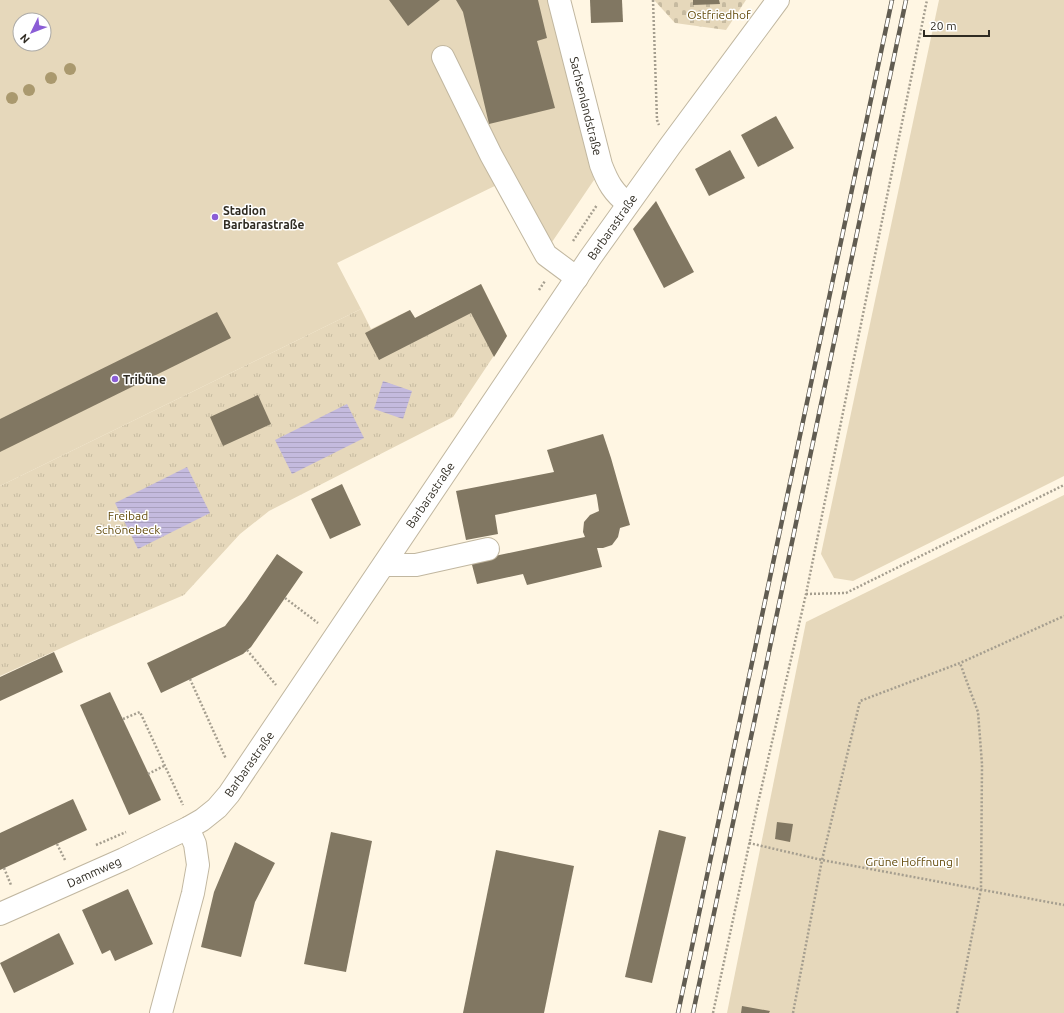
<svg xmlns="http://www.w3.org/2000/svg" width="1064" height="1013" font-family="Ubuntu,sans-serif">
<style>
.green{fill:#e6d8bb;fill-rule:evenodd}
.cemetery{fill:url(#cemetery-stones)}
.park{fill:url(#park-tufts)}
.water{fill:url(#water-rules)}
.building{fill:#817762}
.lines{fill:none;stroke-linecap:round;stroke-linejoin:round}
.minor-casing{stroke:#c1b7a0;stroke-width:24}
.path{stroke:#a59e8f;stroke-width:2.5;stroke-dasharray:2 2;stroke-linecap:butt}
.minor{stroke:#fff;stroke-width:22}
.rail-casing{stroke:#615c51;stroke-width:4.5}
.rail{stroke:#fff;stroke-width:3;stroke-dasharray:9;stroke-linecap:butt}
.tree{fill:#aa996e}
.poi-dot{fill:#8b5dd6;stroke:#fff;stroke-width:1.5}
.labels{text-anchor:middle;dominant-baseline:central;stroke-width:3;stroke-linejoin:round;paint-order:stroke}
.park-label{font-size:12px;fill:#654d0e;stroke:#fff}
.street-label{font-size:12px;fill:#2f2b22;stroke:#fff}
.poi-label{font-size:12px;font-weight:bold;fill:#2f2b22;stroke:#fff;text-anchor:start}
</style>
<defs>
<pattern id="cemetery-stones" width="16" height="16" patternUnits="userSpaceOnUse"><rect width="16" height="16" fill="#e6d8bb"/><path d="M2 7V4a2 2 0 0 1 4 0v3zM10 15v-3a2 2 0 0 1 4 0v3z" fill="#c6baa0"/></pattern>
<pattern id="park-tufts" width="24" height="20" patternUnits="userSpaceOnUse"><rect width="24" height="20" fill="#e6d8bb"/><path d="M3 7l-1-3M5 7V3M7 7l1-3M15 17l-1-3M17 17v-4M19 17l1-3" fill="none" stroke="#c6baa0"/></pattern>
<pattern id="water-rules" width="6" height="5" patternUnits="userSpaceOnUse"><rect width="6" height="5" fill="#c4bade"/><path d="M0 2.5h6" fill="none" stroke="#a9a0be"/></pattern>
</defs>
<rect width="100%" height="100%" fill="#fff6e3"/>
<g class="green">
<path d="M0,0H550L556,17L594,180L550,245L513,177L337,263L361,309L0,486ZM20,20H44V44H20Z"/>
<path d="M939,0H1064V476L853,581L834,578L821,554Z"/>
<path d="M1064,495V1013H727L806,622Z"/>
</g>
<path class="cemetery" d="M654,0H746L726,30L675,23Z"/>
<path class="park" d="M481,284L507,336L453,417L269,511L240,534L184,595L81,639L0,676V486L361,309L371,329L410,310L415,318Z"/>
<g class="water">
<path d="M383,381L412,391L403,419L374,409Z"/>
<path d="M347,404L364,438L292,474L275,440Z"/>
<path d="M187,467L210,513L138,549L115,503Z"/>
</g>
<g class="building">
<path d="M389,0H440L408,26Z"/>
<path d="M456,0H538L547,38L537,41L555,108L489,124L463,12Z"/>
<path d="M590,0H622L623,22L591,23Z"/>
<path d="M693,0H719L720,4L693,5Z"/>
<path d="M776,116L794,148L758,167L741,135Z"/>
<path d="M730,150L745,178L709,196L695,169Z"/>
<path d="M656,201L694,272L664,288L633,229Z"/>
<path d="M481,284L507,336L494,357L471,313L379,360L365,333L410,310L415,318Z"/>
<path d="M217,312L231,338L0,452V419Z"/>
<path d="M258,395L271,424L223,446L210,417Z"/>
<path d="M603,434L611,458L630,525L620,528L618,537L612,545L603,548H597L602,567L527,585L523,574L477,584L471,561L585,537L583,532L584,522L590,515L599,511L597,498L596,494L495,515L498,534L466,540L456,491L554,472L547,450Z"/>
<path d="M342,484L361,525L330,539L311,499Z"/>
<path d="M277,554L303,572L251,647L243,654L161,693L147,663L225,626L246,599Z"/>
<path d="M54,652L63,672L0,701V677Z"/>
<path d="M110,692L161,800L129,815L80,705Z"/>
<path d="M73,799L87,830L0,870V833Z"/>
<path d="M777,822L793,824L790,842L775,839Z"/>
<path d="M659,830L686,837L652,983L625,977Z"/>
<path d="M331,832L372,841L346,972L304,964Z"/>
<path d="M235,842L275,863L255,902L241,957L201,947L214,892Z"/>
<path d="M496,850L574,866L544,1013H463Z"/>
<path d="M128,889L153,944L115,961L110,950L102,954L82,910Z"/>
<path d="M59,933L74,964L14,993L0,963Z"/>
<path d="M742,1006L770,1011L769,1013H741Z"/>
</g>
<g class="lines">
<g class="minor-casing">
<g id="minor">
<path d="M559,0L601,165C608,183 613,192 628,204"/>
<path d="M443,57L491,155L546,255L577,278"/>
<path d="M384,565H416L488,549"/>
<path d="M0,914L124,859L188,828L202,820L217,808L229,794L590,258L670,146L778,0"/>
<path d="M161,1013L193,893L198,865L195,844L188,828"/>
</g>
</g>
<g class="path">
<path d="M653,0L657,120L659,125"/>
<path d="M573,241L597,205"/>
<path d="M539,290L545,281"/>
<path d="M806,594L846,593L1064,485"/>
<path d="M285,598L318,623"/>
<path d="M247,650L276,685"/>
<path d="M190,679L226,759"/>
<path d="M123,719L140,712L183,805"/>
<path d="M148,774L164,766"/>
<path d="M749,843L822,860L1064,905"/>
<path d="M57,844L65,860"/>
<path d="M96,845L126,832"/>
<path d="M4,868L11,885"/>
<path d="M713,1013L758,803L806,594L927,0"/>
<path d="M793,1013L822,860L860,701L960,663L1064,616"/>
<path d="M957,1013L981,889L982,764L978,712L960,663"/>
</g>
<use href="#minor" class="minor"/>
<g class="rail-casing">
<g id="rail">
<path d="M678,1013L892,0"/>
<path d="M693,1013L906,0"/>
</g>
</g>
<use href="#rail" class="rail"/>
</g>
<g class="tree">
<circle cx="70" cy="69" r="6"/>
<circle cx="51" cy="78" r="6"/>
<circle cx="29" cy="90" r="6"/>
<circle cx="12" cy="98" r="6"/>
</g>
<g class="poi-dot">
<circle cx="215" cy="217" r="4"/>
<circle cx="115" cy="379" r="4"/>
</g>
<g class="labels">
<g class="park-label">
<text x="719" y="14">Ostfriedhof</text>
<text x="128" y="515">Freibad<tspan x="128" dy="14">Schönebeck</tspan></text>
<text x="912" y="861">Grüne Hoffnung I</text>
</g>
<g class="street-label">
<text transform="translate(586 106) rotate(76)">Sachsenlandstraße</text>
<text transform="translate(612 227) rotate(-55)">Barbarastraße</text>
<text transform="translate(430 495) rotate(-56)">Barbarastraße</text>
<text transform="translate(249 764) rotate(-55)">Barbarastraße</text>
<text transform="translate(94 872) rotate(-24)">Dammweg</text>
</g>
<g class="poi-label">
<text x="223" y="210">Stadion<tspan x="223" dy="14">Barbarastraße</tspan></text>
<text x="123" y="379">Tribüne</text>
</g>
</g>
<g transform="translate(32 32) rotate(227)"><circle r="19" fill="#ffffff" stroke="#acaaa7"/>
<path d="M0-3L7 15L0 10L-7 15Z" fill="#8b5dd6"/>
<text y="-6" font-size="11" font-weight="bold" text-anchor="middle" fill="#2f2b22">N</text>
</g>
<path d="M924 30v6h65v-6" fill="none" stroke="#2f2b22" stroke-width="2"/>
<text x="930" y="30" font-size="12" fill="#2f2b22" stroke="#ffffff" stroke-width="3" paint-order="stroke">20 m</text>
</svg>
